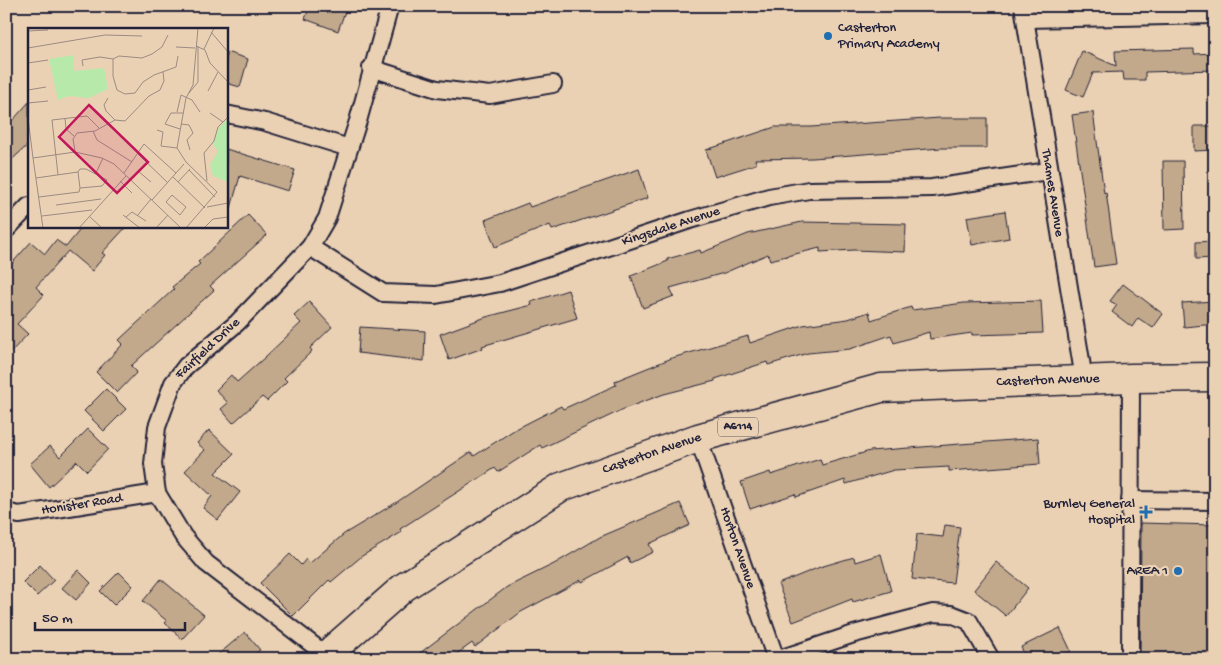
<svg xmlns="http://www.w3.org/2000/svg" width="1221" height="665" font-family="'Gochi Hand',sans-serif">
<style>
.building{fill:#c3a98b;stroke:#22223b}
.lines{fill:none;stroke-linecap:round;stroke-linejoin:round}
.minor-casing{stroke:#22223b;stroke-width:20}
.trunk-casing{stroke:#22223b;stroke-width:31}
.minor{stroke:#ebd1b3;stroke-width:16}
.trunk{stroke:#ebd1b3;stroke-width:28}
.poi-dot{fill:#1f6fb2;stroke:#ebd1b3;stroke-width:2}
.labels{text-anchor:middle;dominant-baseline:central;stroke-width:4.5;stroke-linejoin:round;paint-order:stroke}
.shield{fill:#ebd1b3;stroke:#5e565f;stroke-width:1}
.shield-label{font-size:12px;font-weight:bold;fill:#22223b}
.poi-label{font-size:14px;fill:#22223b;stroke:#ebd1b3;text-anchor:end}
.street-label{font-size:14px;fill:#22223b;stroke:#ebd1b3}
.inset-road{fill:none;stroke:#9b8b83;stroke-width:1}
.view{fill:#c2185b;fill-opacity:0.15;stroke:#c2185b;stroke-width:2.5}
.inset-edge{fill:none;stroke:#22223b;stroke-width:2.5}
</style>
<rect width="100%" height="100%" fill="#ebd1b3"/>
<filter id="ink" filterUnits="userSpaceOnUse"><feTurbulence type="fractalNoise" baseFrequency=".02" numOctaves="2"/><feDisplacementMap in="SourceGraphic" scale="10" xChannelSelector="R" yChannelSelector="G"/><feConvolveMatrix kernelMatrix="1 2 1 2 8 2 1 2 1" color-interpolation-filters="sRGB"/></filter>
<g filter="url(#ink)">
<g class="building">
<path d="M310,6H347L338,31L305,19Z"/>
<path d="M1194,49V54L1215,53V70L1145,72V80H1124L1123,72L1093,73L1083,97L1066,90L1082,51L1116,66L1115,51Z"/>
<path d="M226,52L248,59L240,87L226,83Z"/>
<path d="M29,102V144L6,165V128Z"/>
<path d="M1093,112L1104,193L1106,192L1116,264L1094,267L1072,115Z"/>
<path d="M940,118H987V148H941L813,158L755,159L756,164L715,177L706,150L775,127H811Z"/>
<path d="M1194,126H1215V150L1194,151Z"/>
<path d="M226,149L295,170L288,191L240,176L231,208L226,207Z"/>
<path d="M1163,161H1183L1184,229L1164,230Z"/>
<path d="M639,169L648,198L552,230L550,225L495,247L485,220L528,203L530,207Z"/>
<path d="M1005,211L1009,238L972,245L967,217Z"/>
<path d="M248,215L267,235L210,286L214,290L131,366L137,372L117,393L96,372L123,344L119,340L174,289L172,287L200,264L198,262Z"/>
<path d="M802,222L906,224L905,252L854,250L820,252V248L770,260L768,254L724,273L670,288L674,296L643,308L631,276L668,261L667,259L700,250L701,253L748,234Z"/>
<path d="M83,226H127L102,253L105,255L92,271L68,251L36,287L44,295L17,324L28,334L6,357V270L31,242L45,254L56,240L66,247Z"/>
<path d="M1215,241V258L1196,259V242Z"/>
<path d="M1123,284L1163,314L1153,328L1138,318L1132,327L1112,312L1117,305L1110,301Z"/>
<path d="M568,290L577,318L482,346L483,348L449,360L440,334L486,317L532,305L531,302Z"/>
<path d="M1041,301L1043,333L972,335V333L930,339L929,332L894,343L891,335L850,349L808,353L768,365L767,362L715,379V381L664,394L626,408L542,448L540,445L498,472L495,468L400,529L402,532L362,556L331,582L329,580L293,616L260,583L290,554L301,565L306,559L310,563L344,534L397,502L471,452L474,456L514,430L561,406L563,409L616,385L615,381L672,358L748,336L750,343L803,325L848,319L869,312L871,320L911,307L912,310L964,303Z"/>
<path d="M1215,301V324L1184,327L1182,303Z"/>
<path d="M309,302L332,327L310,348L312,351L284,378L287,381L267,401L262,397L233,423L221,409L228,403L216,390L231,375L237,382L264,358L301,323L294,316Z"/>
<path d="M360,327L425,331L424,361L358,353Z"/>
<path d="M106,389L126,409L104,431L84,411Z"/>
<path d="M88,429L108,449L87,471L77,461L49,487L30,464L50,446L60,457Z"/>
<path d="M209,430L234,454L215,473L240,492L218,520L203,508L212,496L185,471L205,450L197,443Z"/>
<path d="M1038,438L1040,464L949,471V467L894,470L846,484L845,480L796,497L795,494L750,509L741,482L770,472L771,475L820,459L822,465L870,451Z"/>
<path d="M680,503L690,525L649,544L653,552L630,563L628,557L582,582L581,580L521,612L475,647L472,643L450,659H412L507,587L554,564L600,537Z"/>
<path d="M1141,523L1215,525V659H1140Z"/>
<path d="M945,525L960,527L953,583L912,579L917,534L943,537Z"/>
<path d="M881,554L891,591L853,602L852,599L793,622L778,584L820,567L854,557L855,562Z"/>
<path d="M996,562L1028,588L1006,616L974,590Z"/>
<path d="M40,565L54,580L37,596L23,582Z"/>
<path d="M78,570L91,583L76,600L62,588Z"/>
<path d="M119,572L133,586L114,605L100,591Z"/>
<path d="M161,579L204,615L182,639L165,623L167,621L143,601Z"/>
<path d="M1060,628L1071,651L1056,659H1026L1021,647Z"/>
<path d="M245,632L260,650L248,659H213Z"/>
</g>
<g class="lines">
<g class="minor-casing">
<g id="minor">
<path d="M1023,6L1084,379"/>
<path d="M1026,19L1215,15"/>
<path d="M371,68L437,89L490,95L553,84"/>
<path d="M226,114L265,122L349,148"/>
<path d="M6,230L29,206"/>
<path d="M310,247L383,293L436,295L500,283L690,220L769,197L809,190L932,188L1048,171"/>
<path d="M698,438L776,659"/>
<path d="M1130,500L1215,501"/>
<path d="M6,512L19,515L157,493"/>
<path d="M326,655L206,563L183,536L157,493L153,464L157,427L173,383L186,366L237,323L310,247L327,218L358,121L390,6"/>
<path d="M779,659L854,634L933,613L951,614L969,621L991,659"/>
<path d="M1130,659L1131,378"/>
</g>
</g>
<g class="trunk-casing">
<path id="trunk" d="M322,659L404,587L561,487L698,438L881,388L1131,378L1215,377"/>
</g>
<use href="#minor" class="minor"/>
<use href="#trunk" class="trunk"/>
</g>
</g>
<g class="poi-dot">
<circle cx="828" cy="36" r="5"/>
<path d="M1143.5 504.5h5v5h5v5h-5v5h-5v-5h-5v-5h5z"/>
<circle cx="1178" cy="571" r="5"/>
</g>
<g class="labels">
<rect class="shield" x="718" y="417.5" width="40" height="19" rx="4"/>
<g class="shield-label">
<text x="738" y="427">A6114</text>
</g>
<g class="poi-label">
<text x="838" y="28" text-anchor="start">Casterton<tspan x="838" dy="16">Primary Academy</tspan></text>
<text x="1135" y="504">Burnley General<tspan x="1135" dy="16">Hospital</tspan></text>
<text x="1168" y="571">AREA 1</text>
</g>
<g class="street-label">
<text transform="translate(1052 193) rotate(81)">Thames Avenue</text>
<text transform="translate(671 227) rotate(-18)">Kingsdale Avenue</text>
<text transform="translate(208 349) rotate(-43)">Fairfield Drive</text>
<text transform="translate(1048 381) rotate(-2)">Casterton Avenue</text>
<text transform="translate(652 454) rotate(-19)">Casterton Avenue</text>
<text transform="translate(82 505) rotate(-9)">Honister Road</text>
<text transform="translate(737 548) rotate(71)">Horton Avenue</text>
</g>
</g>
<g transform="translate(28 28)">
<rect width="200" height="200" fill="#ebd1b3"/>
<path d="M46,27V43L76,40L80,61L61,70L41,68L30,72L21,31ZM198,92L200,94V154L185,148L182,137L190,123L185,116L190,101Z" fill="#b7eaaa"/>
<path class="inset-road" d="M170,0L165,57L158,70L149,120L158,134L189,164M0,3L20,2M183,4L200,24M140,7L134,19L124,26L114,30L91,28L85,31V48L89,62L97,66L107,65L115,54L126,47L148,39L150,28M168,18L177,22L182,35L200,54M148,19L167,20M0,20L77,7L114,8M176,21L186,0M0,35L20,32M55,38L54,32L72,29L85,31M0,62L18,59M180,63L190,44M161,65L170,54V18M80,70L76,77L78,83L87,92L97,93L121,68L132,62L136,53L135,44M0,75L20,73M149,84L153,67L164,72L172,84M182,85L195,94M0,90L5,130L47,124L74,130L86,136L153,200M37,90L38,101L46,108M153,96L161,97L165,105L159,112L162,122M152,101L137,96L143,85H155M129,102L135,104L133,118L149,120M65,103L69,112L104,134M47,123L45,111L49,105L67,103L87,92M110,126L140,155M5,130L15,200M161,142L187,169M110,143L123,154M50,144L52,141H58L79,152L74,158L52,160M50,144L52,160M68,145L75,130M96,145L116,116L148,145M30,147L24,92L59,88L71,100M145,149L177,180M8,150L50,144M92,153L104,165M179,153L176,125L186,113L190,99L200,89M150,154L162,141M144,167L158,179L152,187L138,174ZM11,169L51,164L52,160M124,172L156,136M28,177L73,171M179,179L200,175M95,187L112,200M14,188L64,182M61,188L74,200M109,188L123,171M98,189L104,184L118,193M51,200L98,148M128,200L140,187M158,200L189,164M176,200L185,191L200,189"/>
<path class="view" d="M61,77L120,134L89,165L31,109Z"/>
<rect width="200" height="200" class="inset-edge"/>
</g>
<rect width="1221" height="665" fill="none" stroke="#ebd1b3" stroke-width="25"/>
<rect x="12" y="12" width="1196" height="640" fill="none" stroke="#22223b" stroke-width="2" filter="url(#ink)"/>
<path d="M35 622v8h150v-8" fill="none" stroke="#22223b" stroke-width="2.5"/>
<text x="42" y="622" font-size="15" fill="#22223b" stroke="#ebd1b3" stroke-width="4" paint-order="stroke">50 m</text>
</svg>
